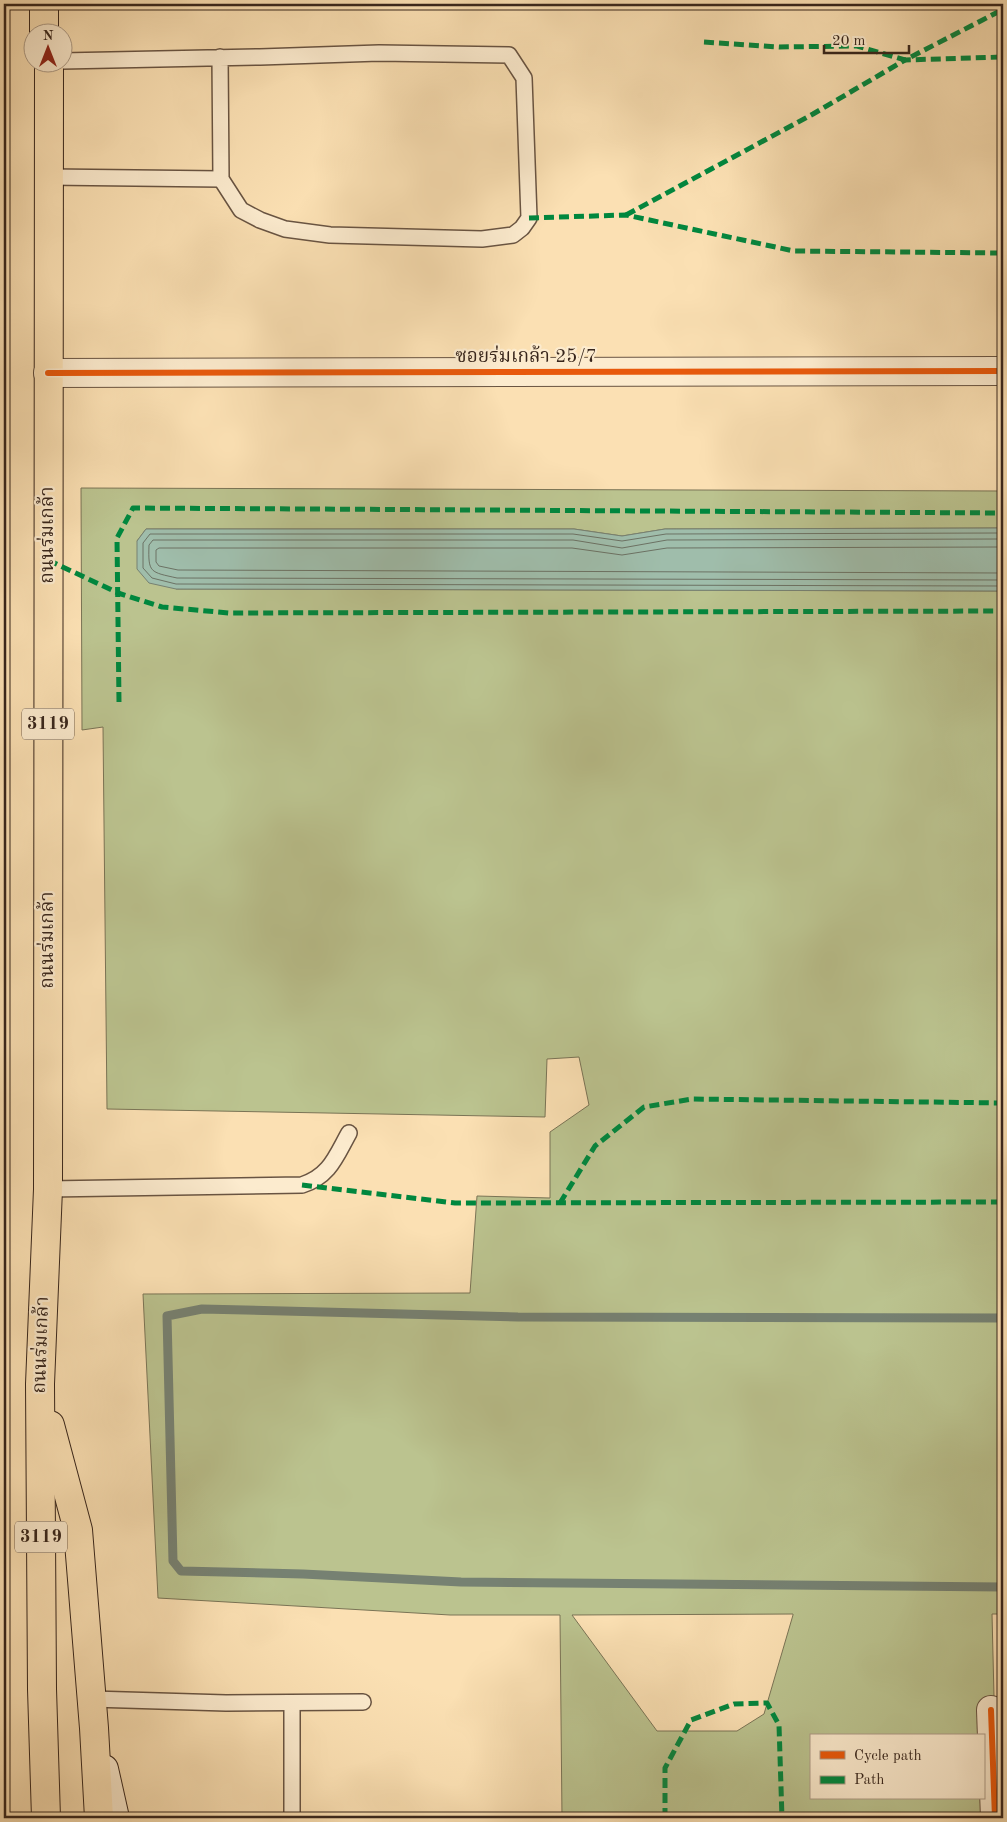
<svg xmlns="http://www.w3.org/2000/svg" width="1007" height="1822" font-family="'Old Standard TT','Noto Serif Thai',serif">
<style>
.green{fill:#bbc38f;stroke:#7a7456;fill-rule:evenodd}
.water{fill:#9fbdab;stroke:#768172}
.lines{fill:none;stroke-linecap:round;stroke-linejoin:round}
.shore{stroke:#6c7264;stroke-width:1}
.stream{stroke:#768172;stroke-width:9}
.service-casing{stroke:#695442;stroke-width:18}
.minor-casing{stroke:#695442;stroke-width:30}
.secondary-casing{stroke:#38261c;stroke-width:30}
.primary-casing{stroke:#38261c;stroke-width:30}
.service{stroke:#fcebce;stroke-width:15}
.minor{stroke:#fcebce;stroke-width:28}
.secondary{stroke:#fcebce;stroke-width:28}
.primary{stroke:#fbe0b3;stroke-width:28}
.quiet{stroke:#00873e;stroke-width:5;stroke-dasharray:10 5;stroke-linecap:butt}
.cycleway-casing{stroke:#fcebce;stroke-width:9}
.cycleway{stroke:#e8590c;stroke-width:6}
.labels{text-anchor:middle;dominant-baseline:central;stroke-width:4.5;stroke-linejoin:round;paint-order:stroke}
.shield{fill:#fcebce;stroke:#736151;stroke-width:1}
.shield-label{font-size:18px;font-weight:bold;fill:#38261c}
.street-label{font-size:19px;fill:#38261c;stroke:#fcebce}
</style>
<rect width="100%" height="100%" fill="#fbe0b3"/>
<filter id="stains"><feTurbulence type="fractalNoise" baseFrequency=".004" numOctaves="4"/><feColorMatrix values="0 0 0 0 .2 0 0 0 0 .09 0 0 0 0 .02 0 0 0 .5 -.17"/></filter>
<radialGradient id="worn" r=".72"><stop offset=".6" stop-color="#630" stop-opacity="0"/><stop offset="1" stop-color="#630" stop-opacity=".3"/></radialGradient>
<path class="green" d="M81,488L1003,491V528L665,529L622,536L574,529H146L137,541L176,589L1003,591V1614H992L994,1697H1003V1806L998,1818H562L560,1615H450L158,1598L143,1294L470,1293L477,1196L550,1198V1132L589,1105L579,1057L547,1059L545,1117L107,1109L103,727L82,730ZM572,1615L793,1614V1615L764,1714L737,1731H657ZM811,1736H983V1798H811Z"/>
<path class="water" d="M1003,528V591L176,589L149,583L137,569V541L146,529H574L622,536L665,529Z"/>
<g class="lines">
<g class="shore">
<path d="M1003,533L666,534L622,541L573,534H150L143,543V568L152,578L176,584L1003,586"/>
<path d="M1003,539L667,540L622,548L573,540H153L149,545C148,573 150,572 177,578L1003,580"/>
<path d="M1003,547L667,548L622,555L572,548H159L156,550V562L159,566L178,570L1003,573"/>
</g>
<path class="stream" d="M1003,1318L518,1317L202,1309L167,1316L173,1561L181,1571L303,1574L461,1582L1003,1587"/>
<g class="service-casing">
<g id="service">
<path d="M62,61L260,57L379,53L509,55L524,78L529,218L522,228L513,235L482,239L330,235L285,229L260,220L241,210L221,179L220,57"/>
<path d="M49,177L221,179"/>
<path d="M48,1189L302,1185C330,1176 336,1156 349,1133"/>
<path d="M92,1699L226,1703L363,1702"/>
<path d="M292,1703V1818"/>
</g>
</g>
<g class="minor-casing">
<g id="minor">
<path d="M48,373L1003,371"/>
<path d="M991,1710L995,1818"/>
</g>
</g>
<g class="secondary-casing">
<path id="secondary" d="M104,1769L115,1818"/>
</g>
<g class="primary-casing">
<g id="primary">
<path d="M44,4V32"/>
<path d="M50,1425L78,1530L94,1728L99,1818"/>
<path d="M46,1818L42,1689L40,1384L48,1189L49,62"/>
</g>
</g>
<use href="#service" class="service"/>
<use href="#minor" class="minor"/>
<use href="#secondary" class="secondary"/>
<use href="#primary" class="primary"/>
<g class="quiet">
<path d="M704,42L779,47L857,46L905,60L998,12"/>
<path d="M626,215L813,114L905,60L1003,57"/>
<path d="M529,218L626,215L794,251L1003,253"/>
<path d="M48,560L118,593L162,607L229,613L1003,611"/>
<path d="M119,702L117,538L133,508L1003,513"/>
<path d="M302,1185L455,1203L1003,1202"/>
<path d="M560,1203L595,1146L644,1107L692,1099L1003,1103"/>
<path d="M665,1818V1768L691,1720L734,1704L767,1703L779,1725L782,1818"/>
</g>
<g class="cycleway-casing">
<g id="cycleway">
<path d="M48,373L1003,371"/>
<path d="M991,1710L995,1818"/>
</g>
</g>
<use href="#cycleway" class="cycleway"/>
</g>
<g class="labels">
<g class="shield">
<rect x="22" y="708.5" width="52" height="31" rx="4"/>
<rect x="15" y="1521.5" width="52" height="31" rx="4"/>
</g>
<g class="shield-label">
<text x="48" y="724">3119</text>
<text x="41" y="1537">3119</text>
</g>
<g class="street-label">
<text x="526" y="357">ซอยร่มเกล้า 25/7</text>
<text transform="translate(48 535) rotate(-90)">ถนนร่มเกล้า</text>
<text transform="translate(48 940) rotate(-90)">ถนนร่มเกล้า</text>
<text transform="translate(42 1345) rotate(-88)">ถนนร่มเกล้า</text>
</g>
</g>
<rect width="1007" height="1822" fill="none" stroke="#fbe0b3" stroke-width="20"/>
<rect x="5" y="5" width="997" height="1812" fill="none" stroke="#38261c" stroke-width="2.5"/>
<rect x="10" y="10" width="987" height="1802" fill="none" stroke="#38261c"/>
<rect x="810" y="1734" width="175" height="65" fill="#fcebce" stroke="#ae9c87"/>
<rect x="820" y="1751" width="25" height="8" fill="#e8590c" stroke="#ae9c87"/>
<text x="854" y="1760" font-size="15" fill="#38261c">Cycle path</text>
<rect x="820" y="1776" width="25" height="8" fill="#00873e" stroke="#ae9c87"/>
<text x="854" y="1784" font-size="15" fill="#38261c">Path</text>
<g transform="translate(48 48)"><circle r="24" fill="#fcebce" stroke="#ae9c87"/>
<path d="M0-4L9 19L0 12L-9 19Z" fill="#8f2418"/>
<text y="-8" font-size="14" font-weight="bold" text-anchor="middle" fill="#38261c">N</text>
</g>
<path d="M824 45v8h85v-8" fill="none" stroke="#38261c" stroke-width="2.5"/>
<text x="832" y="45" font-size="15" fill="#38261c" stroke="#fcebce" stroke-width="4" paint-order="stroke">20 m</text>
<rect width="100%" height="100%" filter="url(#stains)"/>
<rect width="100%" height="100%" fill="url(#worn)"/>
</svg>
